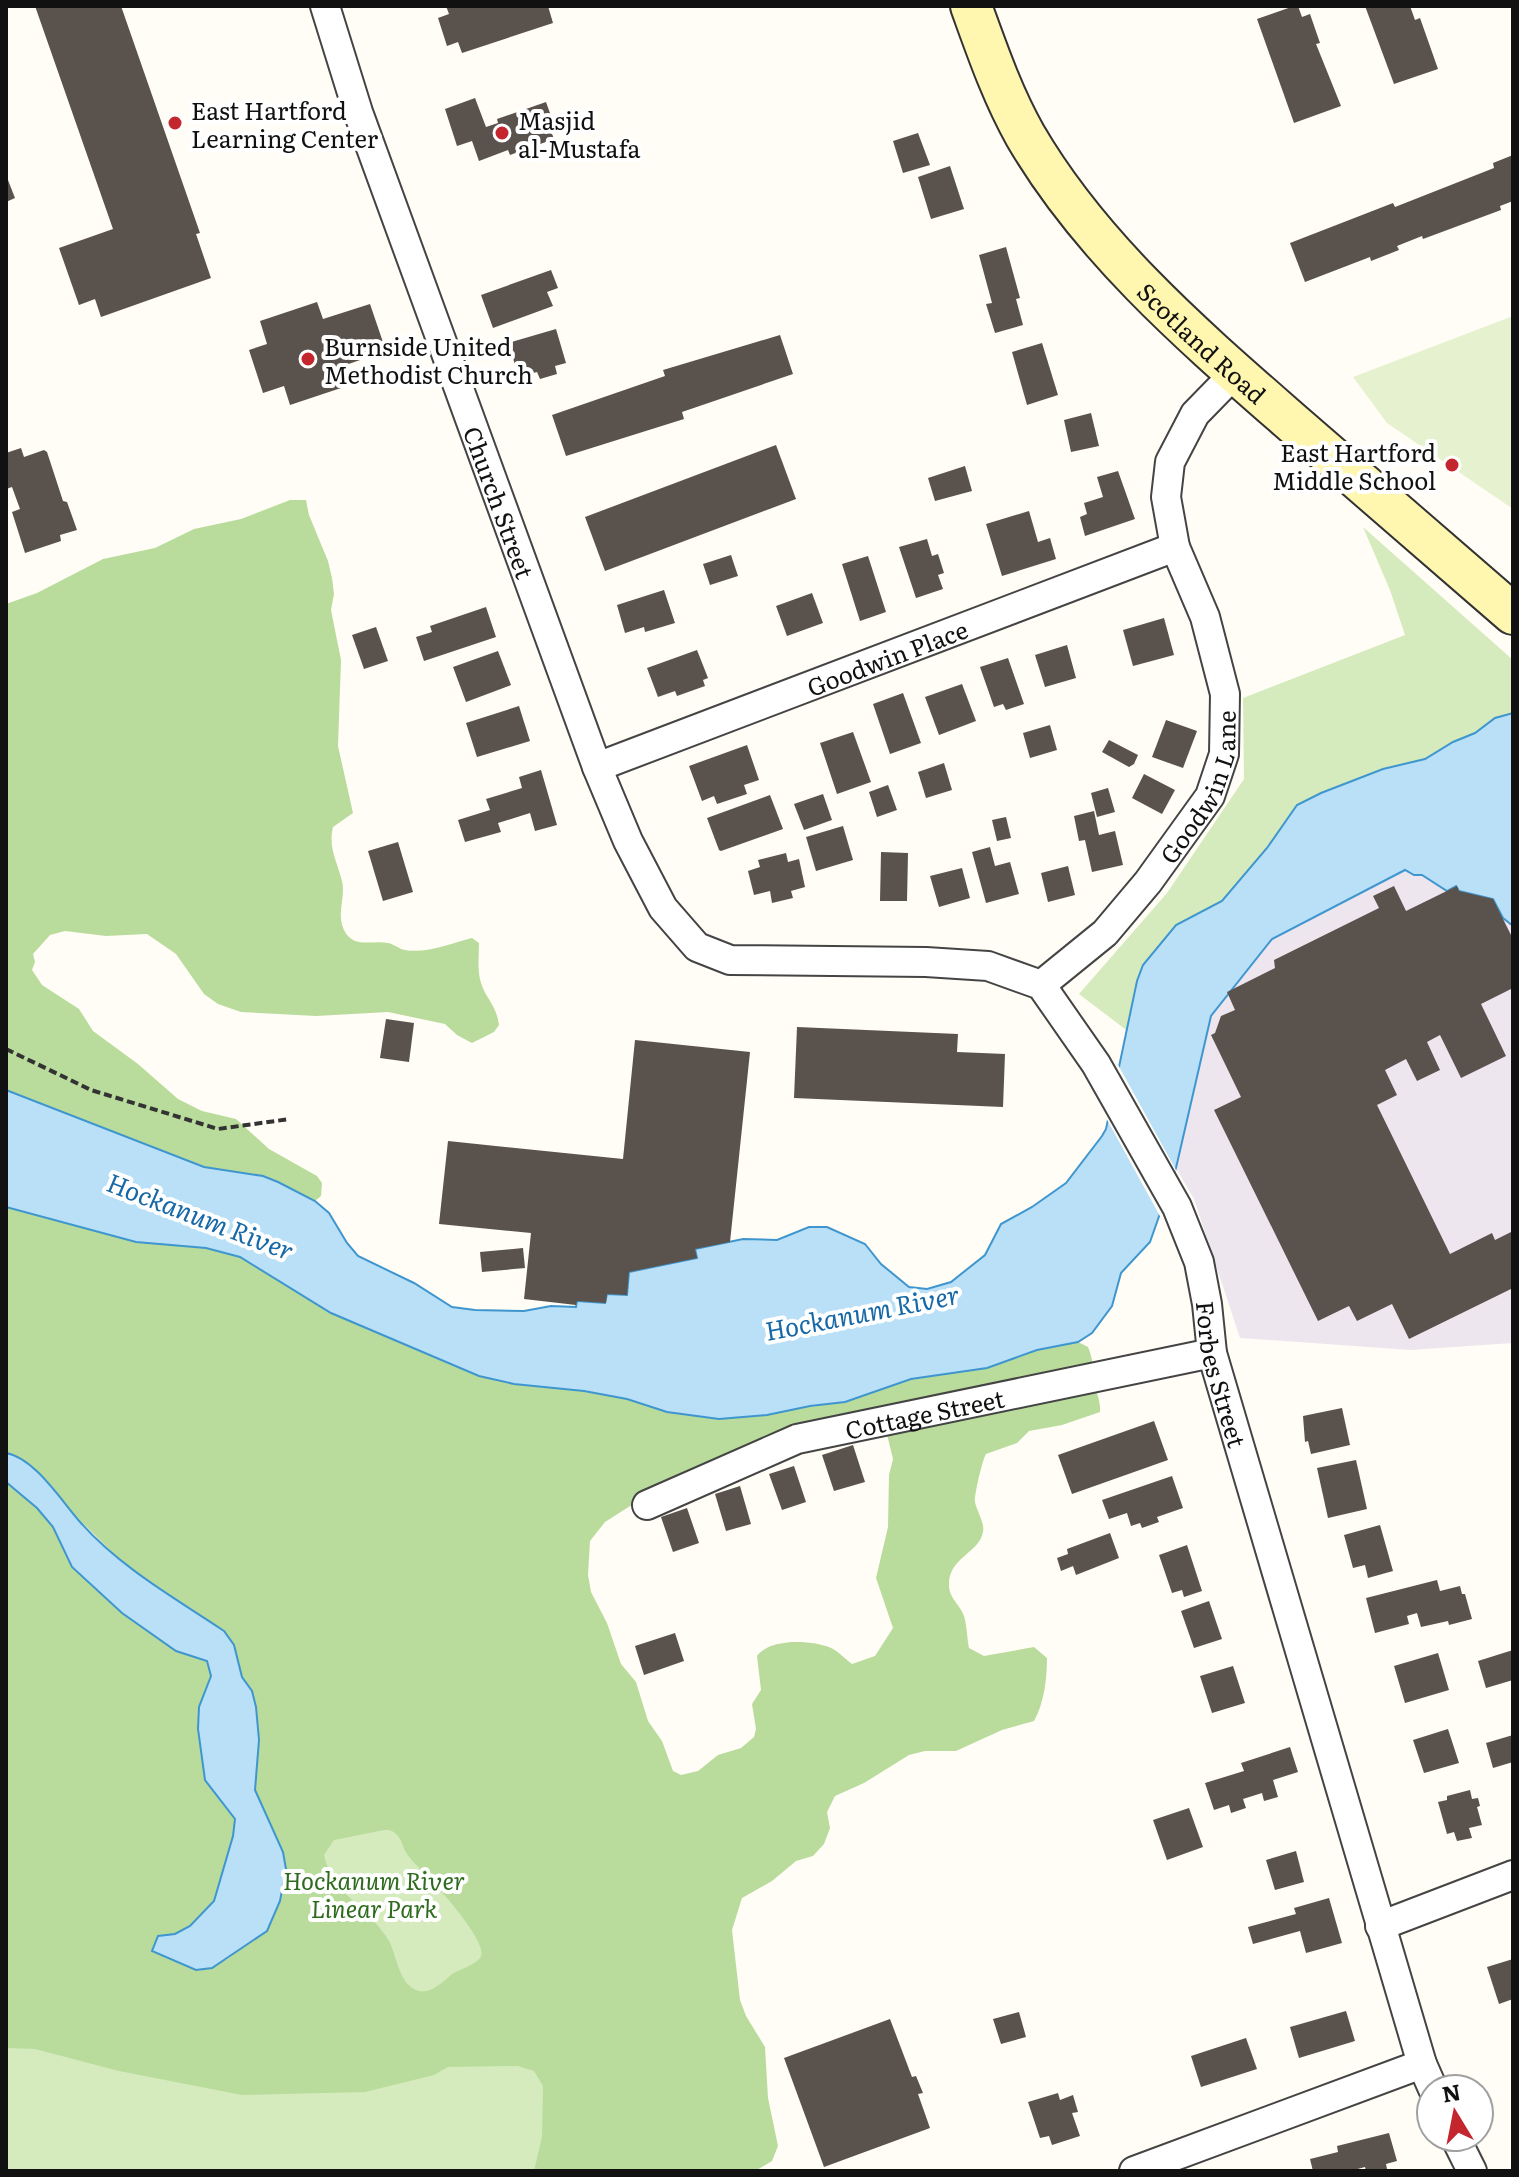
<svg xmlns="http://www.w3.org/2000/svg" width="1519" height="2177" font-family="Literata,serif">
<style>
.industrial{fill:#eee6ef}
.green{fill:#d5ebbd}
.forest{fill:#b9dc9c;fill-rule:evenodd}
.pitch{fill:#e6f2cf}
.water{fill:#b9e0f7;stroke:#3f96cf;stroke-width:2}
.pier{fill:#fffdf5}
.building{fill:#5a524d}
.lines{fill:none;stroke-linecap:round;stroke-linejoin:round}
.minor-casing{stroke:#444;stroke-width:32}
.secondary-casing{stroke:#333;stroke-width:44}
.path{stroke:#333;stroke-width:4;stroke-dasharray:8 4;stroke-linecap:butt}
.minor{stroke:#fff;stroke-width:28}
.secondary{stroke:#fff6b0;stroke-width:40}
.poi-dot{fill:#c4262e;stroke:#fff;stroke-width:3}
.labels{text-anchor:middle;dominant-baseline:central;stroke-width:8;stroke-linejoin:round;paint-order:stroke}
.poi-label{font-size:24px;fill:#111;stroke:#fff;text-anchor:start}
.street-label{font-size:24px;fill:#111;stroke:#fff}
.park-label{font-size:24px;font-style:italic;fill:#2f6b1f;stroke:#fff}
.water-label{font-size:26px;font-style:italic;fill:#1768a6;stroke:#fff}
</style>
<rect width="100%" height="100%" fill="#fffdf5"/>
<path class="industrial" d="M1405,870L1422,875L1447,891L1457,886L1493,899L1503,918L1513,926V1343L1410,1350L1240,1338L1194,1199L1176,1168L1211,1016L1272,939Z"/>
<g class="green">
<path d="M1363,527L1513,660V824L1355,835L1163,1058L1079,994L1167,893L1244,779L1243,698L1405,635L1390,590Z"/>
<path d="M267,1237C289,1246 311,1257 331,1271C367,1295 398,1323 440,1335C499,1353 560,1345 621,1350C718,1357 813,1372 909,1390L671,1470L576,1523L585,1609L641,1767L654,1764V1973L636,2171H6V1822L41,1741L549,1502L533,1455L253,1288Z"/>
</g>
<g class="forest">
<path d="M290,500H306L309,515L328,561L332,578L334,594L331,610L341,660L338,746L353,813L333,827C328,848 337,861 342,881C346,897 336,913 344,930C353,949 372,940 388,943C394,944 399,949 405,950C426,954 452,943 472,938L479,943C479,957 477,970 481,983C487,1001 496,1004 499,1025L494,1032L472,1043L457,1035L445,1024L388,1012L316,1016L241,1012L218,1004L204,994L176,954L147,934L106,936L65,931L50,935L33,954L35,962L32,970L42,985L79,1009L93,1031L138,1064L178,1099L202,1111L236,1119L269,1149L317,1176L322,1183L321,1196L315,1201L278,1182L263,1176L204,1167L6,1090V604L37,593L103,559L155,548L194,529L241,519Z"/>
<path d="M6,1207L136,1242L206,1248L240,1257L331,1313L514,1384L584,1391L627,1399L667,1412L719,1419L845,1402L911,1379L987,1368L1037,1350L1078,1342L1088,1347C1093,1359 1093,1367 1094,1379C1095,1391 1101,1400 1100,1412L1062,1425L1029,1431L1017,1443L986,1454C982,1461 974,1496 975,1502C977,1512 985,1523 983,1532C979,1553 950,1557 949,1583C948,1598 960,1604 964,1616C967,1626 967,1638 969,1648L984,1656L1034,1647L1047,1658C1047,1678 1044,1704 1034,1721L1002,1730L956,1751H925L909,1755L864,1783L835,1796L827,1812L830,1828L824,1844L813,1856L796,1861L772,1881L742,1898L732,1930L740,2000L746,2016L765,2047L768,2098L778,2146L772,2161L755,2171H534L542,2137L543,2086L534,2071L518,2066L448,2067L434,2075L365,2092L242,2095L119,2071L35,2049L6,2048V1482L37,1508L53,1527L72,1567L176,1651L207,1660L211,1676L199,1707L205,1780L235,1819L233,1836L214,1901L190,1926L175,1934L227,1960L253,1939L267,1931L280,1901L286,1869L283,1852L255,1790L259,1740L252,1691L242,1677L234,1645L224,1631L122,1562L14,1455L6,1453ZM885,1426L893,1459L889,1475L888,1527L876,1578L893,1628L875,1656L852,1664C845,1659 838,1651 831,1648C812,1640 770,1638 757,1656L761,1690L752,1704L756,1729L754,1737L741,1748L718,1755L698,1771L681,1775L673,1771L662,1741L648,1721L636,1682L621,1664L607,1623L591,1592L588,1575L590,1541L605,1522L682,1473L781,1440ZM384,1830C390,1830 391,1830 395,1833C402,1838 402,1847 407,1854C414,1864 424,1872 432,1881C442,1892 487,1942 481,1956C477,1965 459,1969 451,1975C443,1982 430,1994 419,1991C399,1986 397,1956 389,1941C370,1908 332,1894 324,1855L334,1840Z"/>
</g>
<path class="pitch" d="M1513,316V509L1387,423L1353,377Z"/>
<g class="water">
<path d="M1513,713V926L1503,918L1493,899L1459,891L1456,886L1447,891L1422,875H1414L1405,870L1272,939L1211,1016L1176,1168L1150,1242L1121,1273L1112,1306L1092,1333L1078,1342L1037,1350L987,1368L911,1379L845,1402L810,1406L767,1415L719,1419L667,1412L627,1399L584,1391L514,1384L479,1376L331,1313L240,1257L206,1248L136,1242L6,1207V1090L204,1167L263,1176L278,1182L315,1201L329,1213L347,1243L358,1256L414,1283L452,1307L475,1310L524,1311L551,1306L576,1307L577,1301L605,1303L607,1294L627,1295L629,1272L697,1258L695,1249L743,1239L777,1240L809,1227H827L865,1244L881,1264L909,1287L927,1289L951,1282L985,1255L1001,1224L1032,1207L1066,1183L1102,1136L1106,1129L1137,981L1143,965L1176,925L1222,901L1267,848L1297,805L1321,793L1383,769L1425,759L1453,742L1475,733L1495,718Z"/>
<path d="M6,1453C35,1458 62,1502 81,1523C121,1568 175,1598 224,1631L234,1645L242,1677L252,1691L256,1707L259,1740L255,1790L283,1852L286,1869L280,1901L267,1931L212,1968L196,1970L152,1951L158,1936L175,1934L190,1926L214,1901L233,1836L235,1819L205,1780L198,1729L199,1707L211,1676L207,1661L176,1651L122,1613L72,1567L53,1527L37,1508L6,1482Z"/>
</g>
<path class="pier" d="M1116,1061L1176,1170L1161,1218L1105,1116Z"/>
<g class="building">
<path d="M35,6H121L200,233L196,234L211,278L101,317L95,299L79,305L59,248L113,229Z"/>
<path d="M446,6H548L553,23L462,53L458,42L447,46L438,18L449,14Z"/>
<path d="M1294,6H1298L1302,17L1310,14L1320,43L1316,44L1341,106L1294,123L1257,19Z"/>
<path d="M1365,6H1410L1415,20L1420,18L1438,69L1394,84Z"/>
<path d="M475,98L486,127L498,123L497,119L546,102L551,116L546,118L554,139L510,155L508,150L479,161L472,141L457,146L445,109Z"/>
<path d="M918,133L930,165L903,173L893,141Z"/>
<path d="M1513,155V201L1500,206L1501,210L1423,239L1422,236L1397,246L1399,250L1371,261L1370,257L1305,282L1290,243L1393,203L1395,207L1494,168L1493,163Z"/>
<path d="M950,166L964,209L931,219L918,177Z"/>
<path d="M6,175L15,198L6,202Z"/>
<path d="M1006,247L1020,298L1016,299L1023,325L995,333L986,304L992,303L979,255Z"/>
<path d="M551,270L558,288L547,292L553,306L493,328L481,295Z"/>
<path d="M317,302L323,319L370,304L386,351L340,367L347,386L290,405L284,386L263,393L249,350L267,344L260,321Z"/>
<path d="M556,329L566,363L555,366L557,374L540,379L537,372L519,377L508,343Z"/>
<path d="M780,335L793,374L682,412L684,419L566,456L552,415L665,376L663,370Z"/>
<path d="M1042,343L1058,395L1027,405L1012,352Z"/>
<path d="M1091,413L1099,446L1071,452L1064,420Z"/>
<path d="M776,445L796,499L605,571L585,517Z"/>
<path d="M21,448L24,457L44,450L47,452L63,501L67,502L77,530L60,535L61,541L25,553L12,512L20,509L12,487L6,489V453Z"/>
<path d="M965,466L972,491L935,501L928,478Z"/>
<path d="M1118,471L1135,519L1085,536L1080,517L1087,514L1084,503L1103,497L1097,477Z"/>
<path d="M1029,511L1038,542L1050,538L1056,559L1002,576L986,524Z"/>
<path d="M927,539L932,556L938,554L944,573L938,575L943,589L916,598L899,547Z"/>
<path d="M731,555L738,576L710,585L703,564Z"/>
<path d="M868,556L886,612L860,621L842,564Z"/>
<path d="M664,590L675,623L645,632L644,627L625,633L617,605Z"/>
<path d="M812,593L823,623L787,636L776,606Z"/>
<path d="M486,607L496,637L424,661L416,637L432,632L430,626Z"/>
<path d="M1164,618L1174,655L1133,666L1123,630Z"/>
<path d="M376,627L388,661L364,669L352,635Z"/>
<path d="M1067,645L1076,678L1045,687L1035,655Z"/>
<path d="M697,650L708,678L703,680L705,686L677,696L675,691L658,697L647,668Z"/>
<path d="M498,651L511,685L466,702L453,667Z"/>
<path d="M1008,658L1024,704L1006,710L1003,704L994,707L980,667Z"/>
<path d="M962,684L976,721L939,735L925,697Z"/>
<path d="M903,693L921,743L890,754L873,704Z"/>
<path d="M519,706L530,741L477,757L466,723Z"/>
<path d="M1166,720L1197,731L1183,768L1152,757Z"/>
<path d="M1050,725L1057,750L1030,758L1023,733Z"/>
<path d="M853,732L871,782L837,794L820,743Z"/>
<path d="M1109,740L1138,755L1134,764L1129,767L1102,752Z"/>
<path d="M747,745L759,780L744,785L747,794L717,804L714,796L702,801L689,766Z"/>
<path d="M944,763L952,790L926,798L918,772Z"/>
<path d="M541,770L557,825L535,831L530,813L498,823L501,832L465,842L458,820L490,810L486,799L522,788L519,777Z"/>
<path d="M1144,774L1175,790L1162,814L1132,798Z"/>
<path d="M888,785L897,810L877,817L869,792Z"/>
<path d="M1108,788L1115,812L1097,817L1091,793Z"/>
<path d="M823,794L832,820L804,830L794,804Z"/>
<path d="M770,795L783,829L721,851L719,850L707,818Z"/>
<path d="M1094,811L1099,835L1115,831L1123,865L1092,872L1085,840L1079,841L1074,816Z"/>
<path d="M1006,817L1011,838L997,841L992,820Z"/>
<path d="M843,826L853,860L816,871L806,837Z"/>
<path d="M398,842L413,892L383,901L368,851Z"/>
<path d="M990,847L995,866L1010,862L1019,894L986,903L972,852Z"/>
<path d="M881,852L908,853L907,901H880Z"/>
<path d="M786,853L788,862L799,859L805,887L791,891L793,898L772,903L770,891L754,895L748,871L760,867L758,860Z"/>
<path d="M1068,866L1075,895L1048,902L1041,873Z"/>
<path d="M962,868L970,898L939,907L930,876Z"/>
<path d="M1394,886L1406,911L1457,886L1459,891L1493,899L1513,939V988L1481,1004L1506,1056L1461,1078L1440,1035L1427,1042L1440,1070L1417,1081L1406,1059L1385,1070L1397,1095L1377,1105L1450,1254L1492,1233L1495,1240L1513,1231V1288L1409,1339L1392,1304L1357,1321L1349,1306L1318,1321L1214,1110L1241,1097L1211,1035L1215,1033L1221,1016L1235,1010L1227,992L1275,968L1274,960L1379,908L1373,896Z"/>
<path d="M386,1019L414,1023L409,1062L380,1058Z"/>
<path d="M797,1027L958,1034L957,1052L1005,1054L1003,1107L794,1098Z"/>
<path d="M635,1040L750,1052L730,1242L695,1249L697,1258L629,1272L627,1295L607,1294L606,1303L577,1301L576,1305L524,1299L531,1233L439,1224L448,1141L623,1159Z"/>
<path d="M523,1248L525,1268L482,1272L480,1252Z"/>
<path d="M1342,1408L1350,1445L1311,1454L1308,1441L1305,1442L1303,1416Z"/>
<path d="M1154,1421L1168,1460L1072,1494L1058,1455Z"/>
<path d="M853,1445L865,1482L834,1491L822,1455Z"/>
<path d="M1356,1460L1367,1509L1328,1518L1317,1468Z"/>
<path d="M794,1466L806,1502L782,1510L769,1474Z"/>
<path d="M1172,1476L1183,1508L1157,1517L1159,1522L1142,1528L1140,1523L1131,1526L1127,1513L1109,1519L1102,1500Z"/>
<path d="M740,1486L751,1524L726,1531L715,1494Z"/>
<path d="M687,1508L699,1543L673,1552L661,1517Z"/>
<path d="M1380,1525L1393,1571L1368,1578L1365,1565L1353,1568L1344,1535Z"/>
<path d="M1110,1533L1119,1558L1076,1575L1073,1566L1061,1571L1057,1558L1068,1554L1067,1549Z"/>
<path d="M1187,1545L1202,1591L1184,1597L1182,1590L1172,1593L1159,1555Z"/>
<path d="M1437,1580L1440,1591L1460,1586L1462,1594H1465L1472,1619L1449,1625L1448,1621L1421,1627L1417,1613L1407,1616L1409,1624L1375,1633L1366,1598Z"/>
<path d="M1209,1601L1222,1639L1194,1648L1181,1611Z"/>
<path d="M675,1633L684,1661L644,1675L635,1646Z"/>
<path d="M1513,1650V1680L1486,1688L1478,1661Z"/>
<path d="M1438,1653L1449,1690L1405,1703L1394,1666Z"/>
<path d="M1233,1666L1245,1703L1212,1713L1200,1676Z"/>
<path d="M1448,1729L1459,1763L1424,1773L1413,1740Z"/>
<path d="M1513,1735V1762L1493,1768L1486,1743Z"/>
<path d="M1290,1747L1298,1772L1273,1780L1278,1797L1264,1801L1262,1793L1243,1799L1246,1808L1231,1813L1229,1805L1214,1810L1205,1783L1244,1771L1241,1763Z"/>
<path d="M1470,1790L1472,1799L1478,1798L1480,1806L1477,1807L1482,1825L1469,1828L1472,1838L1457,1841L1454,1832L1447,1834L1438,1802L1447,1800V1796Z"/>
<path d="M1189,1808L1203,1847L1167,1860L1153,1820Z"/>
<path d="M1296,1851L1304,1882L1275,1890L1266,1860Z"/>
<path d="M1329,1898L1342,1943L1306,1953L1300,1931L1253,1944L1248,1927L1296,1914L1294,1908Z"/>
<path d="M1513,1959V1999L1499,2004L1487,1967Z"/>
<path d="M1346,2011L1355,2041L1299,2058L1290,2027Z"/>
<path d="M1019,2012L1026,2037L1001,2044L993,2019Z"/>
<path d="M890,2019L912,2077L916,2076L923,2093L918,2094L930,2128L824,2167L784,2058Z"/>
<path d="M1246,2038L1257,2069L1201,2087L1191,2056Z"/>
<path d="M1058,2093L1060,2100L1073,2095L1078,2112L1072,2113L1080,2136L1052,2145L1049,2136L1040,2138L1028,2102Z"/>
<path d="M1389,2133L1397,2161L1386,2164L1387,2169L1366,2171L1365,2167L1350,2171H1313L1310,2159L1338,2152L1337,2146Z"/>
</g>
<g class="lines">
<g class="minor-casing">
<g id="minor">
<path id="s1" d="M325,6L358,112L597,767L628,841L663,908L697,947L730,960L926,962L988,966L1041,985L1096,1064L1177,1207L1199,1262L1207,1304L1212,1353L1422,2064L1433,2089"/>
<path id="s2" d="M597,767L1175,547"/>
<path id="s3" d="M1041,985L1105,933L1148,882L1210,796L1224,754L1225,694L1205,617L1175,547L1166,497L1170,462L1195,414L1235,373"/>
<path id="s4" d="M647,1505L797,1439L1212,1353"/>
<path d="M1380,1926L1513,1875"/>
<path d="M1455,2137L1472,2171"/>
<path d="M1134,2171L1422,2064"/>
</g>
</g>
<g class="secondary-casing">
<g id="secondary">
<path id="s5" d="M971,6C987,50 1002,94 1025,135C1090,247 1192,335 1288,419C1363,484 1438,549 1513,614"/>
</g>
</g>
<path class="path" d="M6,1049L91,1090L218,1129L290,1119"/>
<use href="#minor" class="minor"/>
<use href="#secondary" class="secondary"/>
</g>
<g class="poi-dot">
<circle cx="175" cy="123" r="8"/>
<circle cx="502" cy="133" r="8"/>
<circle cx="308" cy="359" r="8"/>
<circle cx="1452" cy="465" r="8"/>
</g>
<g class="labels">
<g class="poi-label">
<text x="191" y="109">East Hartford<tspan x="191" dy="28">Learning Center</tspan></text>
<text x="518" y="119">Masjid<tspan x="518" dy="28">al-Mustafa</tspan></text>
<text x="324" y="345">Burnside United<tspan x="324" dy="28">Methodist Church</tspan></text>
<text x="1436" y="451" text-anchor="end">East Hartford<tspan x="1436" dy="28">Middle School</tspan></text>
</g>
<g class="street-label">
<text stroke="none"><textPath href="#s5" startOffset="414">Scotland Road</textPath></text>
<text stroke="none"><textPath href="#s1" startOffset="526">Church Street</textPath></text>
<text stroke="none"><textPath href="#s2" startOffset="310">Goodwin Place</textPath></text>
<text stroke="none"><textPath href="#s3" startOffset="260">Goodwin Lane</textPath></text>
<text stroke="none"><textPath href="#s1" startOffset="1800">Forbes Street</textPath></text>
<text stroke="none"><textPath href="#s4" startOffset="294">Cottage Street</textPath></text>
</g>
<g class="park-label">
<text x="374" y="1879">Hockanum River<tspan x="374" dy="28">Linear Park</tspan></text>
</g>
<g class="water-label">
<text transform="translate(201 1215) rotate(21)">Hockanum River</text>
<text transform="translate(862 1311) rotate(-11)">Hockanum River</text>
</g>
</g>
<rect width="1519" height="2177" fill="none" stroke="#111111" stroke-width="16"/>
<g transform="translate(1455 2113) rotate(350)"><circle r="38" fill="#ffffff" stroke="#a0a0a0" stroke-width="2"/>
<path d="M0-6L14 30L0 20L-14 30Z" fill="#c4262e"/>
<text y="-12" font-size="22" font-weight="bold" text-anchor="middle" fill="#111111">N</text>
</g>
</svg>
